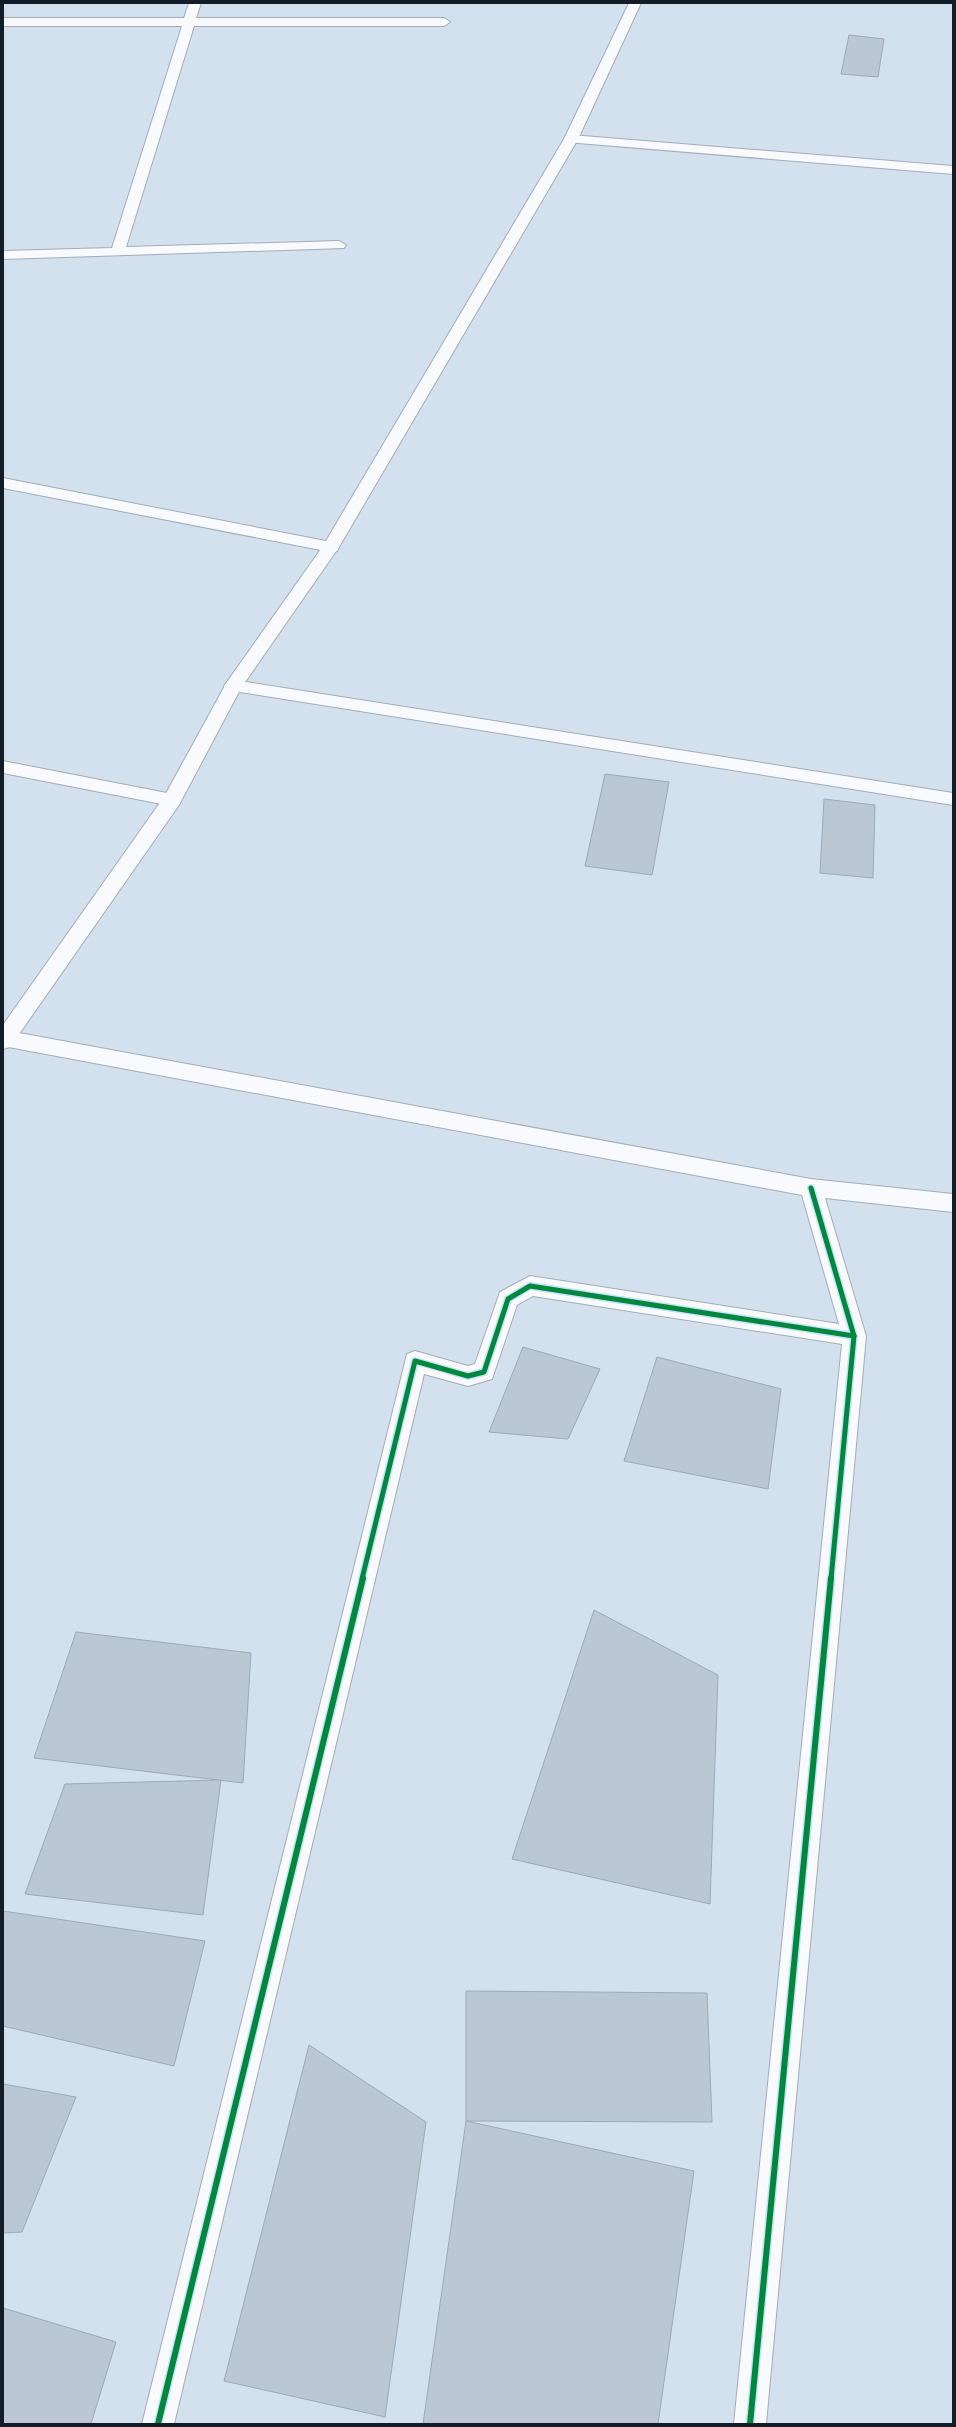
<svg xmlns="http://www.w3.org/2000/svg" width="956" height="2427" font-family="'Space Grotesk',sans-serif">
<style>
.building{fill:#bbc7d2;stroke:#9ea9b4}
.lines{fill:none;stroke-linecap:round;stroke-linejoin:round}
.minor-casing{stroke:#a2adb7;stroke-width:2}
.tertiary-casing{stroke:#a2adb7;stroke-width:2}
.minor{fill:#f8fafd;fill-rule:evenodd}
.tertiary{fill:#f8fafd;fill-rule:evenodd}
.cycleway-far1-casing{stroke:#c6e2fc;stroke-width:8}
.cycleway-casing{stroke:#c6e2fc;stroke-width:9}
.cycleway-far1{stroke:#00873e;stroke-width:5}
.cycleway{stroke:#00873e;stroke-width:6}
</style>
<rect width="100%" height="100%" fill="#d3e1ef"/>
<g class="building">
<path d="M849,35L884,39L878,77L841,74Z"/>
<path d="M605,774L669,782L652,875L585,866Z"/>
<path d="M824,799L875,805L873,878L820,873Z"/>
<path d="M523,1347L600,1369L568,1439L489,1432Z"/>
<path d="M657,1357L781,1389L768,1489L624,1461Z"/>
<path d="M594,1610L718,1675L710,1904L512,1859Z"/>
<path d="M76,1632L251,1653L243,1783L34,1758Z"/>
<path d="M221,1780L203,1915L25,1894L65,1784Z"/>
<path d="M3,1911L205,1941L174,2066L3,2026Z"/>
<path d="M466,1991L707,1993L712,2122L466,2121Z"/>
<path d="M309,2045L426,2122L385,2417L224,2381Z"/>
<path d="M3,2084L76,2097L22,2232L3,2233Z"/>
<path d="M466,2121L694,2171L658,2424H423Z"/>
<path d="M3,2308L116,2342L91,2424H3Z"/>
</g>
<g class="lines">
<g class="minor-casing">
<g id="minor">
<path d="M189,3H201L196,18H444L450,22L444,26H194L126,247L339,241L346,245L344,248L3,259V251L112,248L182,26H3V18H184Z"/>
<path d="M571,135L953,166V174L566,142L564,139L566,136Z"/>
<path d="M3,478L331,542L337,543L339,547L337,551L331,552L3,488Z"/>
<path d="M233,680L953,793V805L227,690L224,686L227,682Z"/>
<path d="M3,761L172,794L179,795L181,800L179,805L172,806L3,773Z"/>
<path d="M3,1030L811,1179L953,1194V1212L825,1198L866,1336L766,2424H734L842,1344L533,1296L517,1305L492,1379L468,1386L424,1374L174,2424H142L407,1354L415,1351L468,1366L475,1364L500,1292L530,1276L839,1324L802,1195L3,1046Z"/>
</g>
</g>
<g class="tertiary-casing">
<path id="tertiary" d="M629,3H641L578,139L339,547L241,688L179,805L10,1047L3,1049V1025L164,797L227,682L323,546L564,139Z"/>
</g>
<use href="#minor" class="minor"/>
<use href="#tertiary" class="tertiary"/>
<g class="cycleway-far1-casing">
<g id="cycleway-far1">
<path d="M811,1188L854,1336L831,1579"/>
<path d="M362,1579L415,1361L468,1376L484,1372L508,1299L530,1286L854,1336"/>
</g>
</g>
<g class="cycleway-casing">
<g id="cycleway">
<path d="M158,2424L363,1578"/>
<path d="M750,2424L831,1578"/>
</g>
</g>
<use href="#cycleway-far1" class="cycleway-far1"/>
<use href="#cycleway" class="cycleway"/>
</g>
<rect width="956" height="2427" fill="none" stroke="#131d27" stroke-width="8"/>
</svg>
